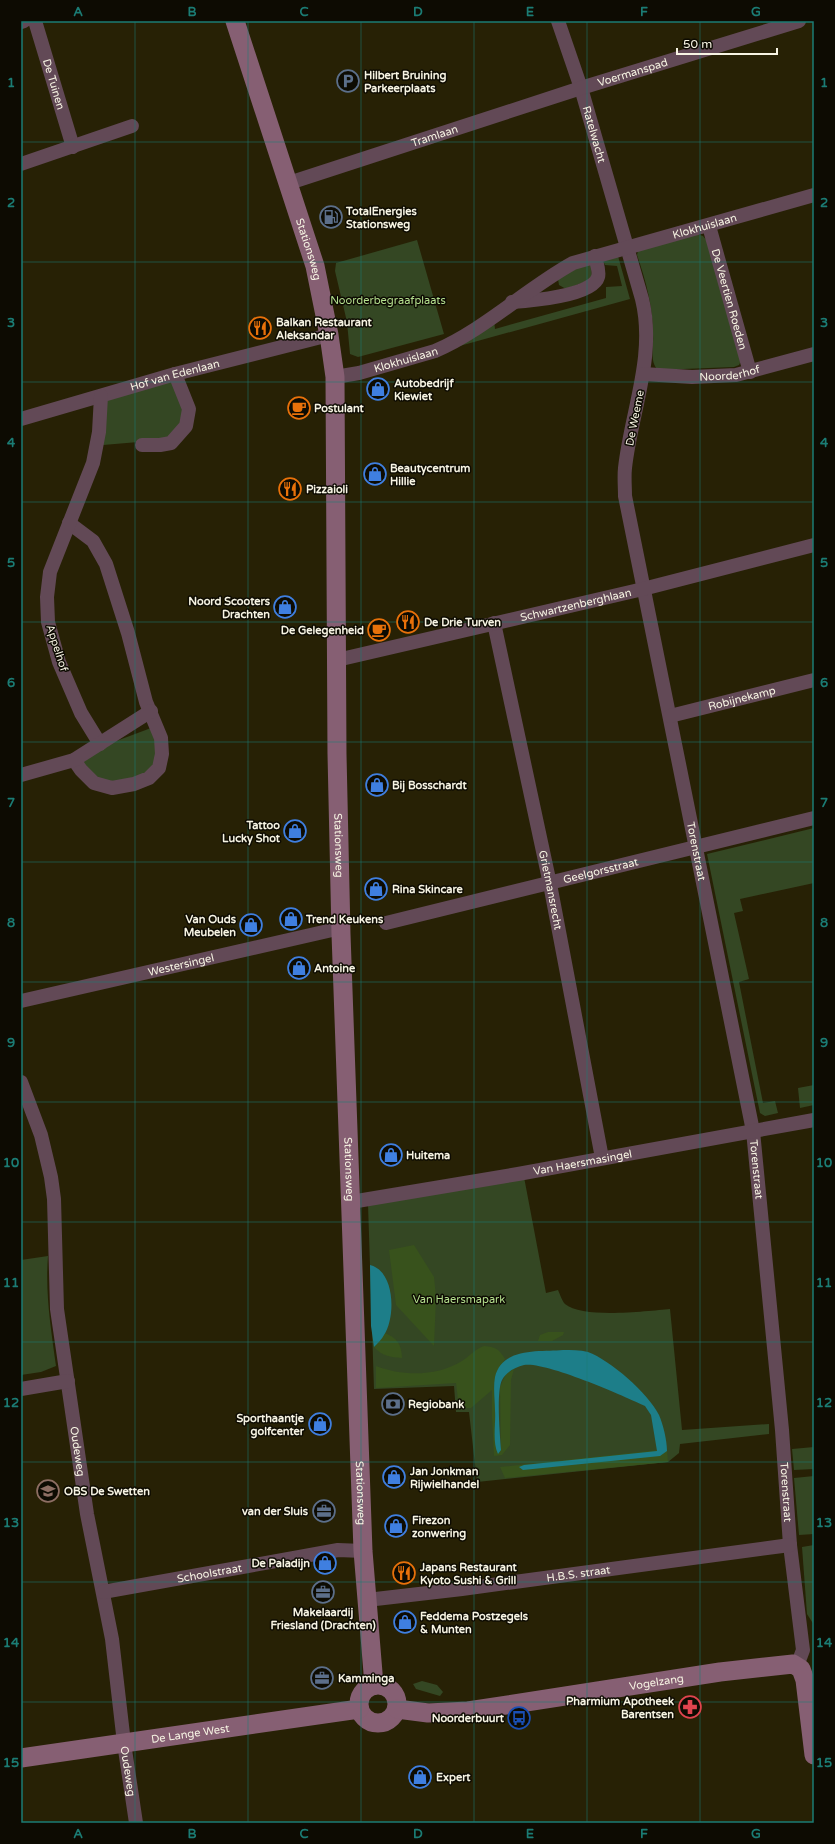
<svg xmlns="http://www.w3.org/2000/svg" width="835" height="1844" font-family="'Varela Round',sans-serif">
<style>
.green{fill:#344723}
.forest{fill:#38521c}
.water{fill:#1d7e89}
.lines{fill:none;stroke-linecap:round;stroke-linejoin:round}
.street{stroke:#624956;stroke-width:14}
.secondary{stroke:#865f73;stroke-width:19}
.grid{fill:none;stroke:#1b7c74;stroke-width:1;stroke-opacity:0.55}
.labels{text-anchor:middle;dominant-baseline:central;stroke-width:3;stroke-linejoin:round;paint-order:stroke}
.street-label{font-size:11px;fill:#f7f4e3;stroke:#0d0b02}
.poi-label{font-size:11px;font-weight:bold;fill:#f7f4e3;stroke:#0d0b02;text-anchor:start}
.park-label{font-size:11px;fill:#b4df8e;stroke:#0d0b02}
.neatline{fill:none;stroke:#1b7c74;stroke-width:1.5}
.grid-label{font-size:13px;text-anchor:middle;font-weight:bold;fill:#1b7c74}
</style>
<rect width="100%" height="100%" fill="#272105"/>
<g class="green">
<path d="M697,234L703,236L708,242L741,361L739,365L734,367L658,370C649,361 654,346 653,334C653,307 646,281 637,255L638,251Z"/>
<path d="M417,240L444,334L358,357L350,354L347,322L335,271L336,263Z"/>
<path d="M618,256L630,299L456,347L494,320L495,329L606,298V287L622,286L617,266L605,265L603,261Z"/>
<path d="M591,263L592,279L566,289L559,285L558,279L562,274Z"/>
<path d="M174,379L184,413L182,423L173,434L162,440L103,445L104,400Z"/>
<path d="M151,728L157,737V754L154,766L145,775L113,783L99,780L87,769L79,755Z"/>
<path d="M814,828V883L740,899L743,911L734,913L749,979L739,982L763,1103L775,1101L778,1113L765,1116L760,1113L707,854Z"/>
<path d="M814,1085V1105L800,1108L798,1088Z"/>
<path d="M524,1177L546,1293L558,1290C560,1294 562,1301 565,1304C582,1319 648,1311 670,1309L682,1430L769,1424V1434L680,1444L679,1453L668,1462L477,1482L469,1412H456L454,1386L374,1389L368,1204Z"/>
<path d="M48,1256C45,1293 51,1329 56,1366L41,1372L21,1375V1260Z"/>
<path d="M814,1447V1469L794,1470L792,1449Z"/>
<path d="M814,1476V1534L799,1535L794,1478Z"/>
<path d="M814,1545V1625L807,1614L802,1547Z"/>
<path d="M422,1681L437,1685L443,1692L440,1696L416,1689L413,1684Z"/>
</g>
<g class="forest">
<path d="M414,1245L434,1277L436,1297L434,1346L396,1305L389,1250Z"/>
<path d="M548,1332H564L563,1335L552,1341H538L540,1335Z"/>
<path d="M385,1333C398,1339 401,1344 402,1358C390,1357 382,1356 374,1347Z"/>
<path d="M484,1346C496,1347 499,1349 505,1359L497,1372L495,1379L496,1441L501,1450L500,1387L506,1374L514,1369L511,1380L510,1445L502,1455L494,1456L492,1418V1390L471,1408H459L456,1383L376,1388V1366C402,1376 436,1377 462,1361C470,1356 475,1349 484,1346Z"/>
<path d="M667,1449L668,1462L505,1478L500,1467Z"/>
</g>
<g class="water">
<path d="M370,1265C395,1271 396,1317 384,1335C382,1339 378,1343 374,1347L371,1326Z"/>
<path d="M563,1350C571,1350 580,1350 588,1352C610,1360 648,1393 659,1415C663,1424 667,1440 667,1451L660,1456L523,1470L519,1467L524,1465L657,1451L651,1415L645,1406C624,1396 545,1361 524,1365C515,1367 505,1373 502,1380C496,1392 500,1436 501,1450L498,1454C492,1442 496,1423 495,1411C495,1400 493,1388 495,1377C502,1347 540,1352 563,1350Z"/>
</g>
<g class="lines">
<g class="street">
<path id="s1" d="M35,21L73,147"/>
<path id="s2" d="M558,21L581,88L642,299C656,356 631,412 625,468C624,477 625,487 625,496L753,1131L782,1430L790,1545L803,1650L797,1666"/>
<path d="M21,22L24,21"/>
<path d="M21,164L132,126"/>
<path id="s3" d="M289,183L581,88L799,21"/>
<path id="s4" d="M709,226L750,372"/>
<path d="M512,302C529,301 593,296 598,277C600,271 596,262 595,256"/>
<path id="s5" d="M643,374L692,377L736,375L814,354"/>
<path id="s6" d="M335,377L359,373L435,351C484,330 526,289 573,263L814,195"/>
<path id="s7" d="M21,419L175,374L329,335"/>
<path d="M142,445H160L171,443L186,426L189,409L175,374"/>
<path d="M69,523L93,541L106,564L128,633L146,702L161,738L162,754L159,768L149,778L134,784L112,788L94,783L81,770L74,760"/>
<path id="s8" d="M494,623L550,884L602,1158"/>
<path id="s9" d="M337,660L643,589L814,545"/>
<path id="s10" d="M670,716L814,680"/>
<path d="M100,744L81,713L59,662L48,622L47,597L50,572L93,463L99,432L101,396"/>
<path d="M21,775L74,760L151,711"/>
<path id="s11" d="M386,923L814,818"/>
<path id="s12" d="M21,1001L341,928"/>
<path id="s13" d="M21,1082L41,1135L51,1177L54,1199L57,1309L87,1514L112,1639L124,1743L136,1823"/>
<path id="s14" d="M351,1202L518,1174L814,1120"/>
<path d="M21,1389L68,1381"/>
<path id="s15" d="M103,1592L338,1550L363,1551"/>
<path id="s16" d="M367,1600L462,1589L790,1545"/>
</g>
<g class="secondary">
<path id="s17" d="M235,21L315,266L329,335L335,377L337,754L341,934L363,1551L374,1685"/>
<circle cx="378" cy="1704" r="19"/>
<path id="s18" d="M397,1709L428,1713L468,1711L720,1672L793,1664L801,1669L805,1680L814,1755"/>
<path id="s19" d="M21,1758L359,1709"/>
</g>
</g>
<path class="grid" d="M135,21V1823M248,21V1823M361,21V1823M474,21V1823M587,21V1823M700,21V1823M21,142H814M21,262H814M21,382H814M21,502H814M21,622H814M21,742H814M21,862H814M21,982H814M21,1102H814M21,1222H814M21,1342H814M21,1462H814M21,1582H814M21,1702H814"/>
<defs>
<g id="parking-ring" transform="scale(1.15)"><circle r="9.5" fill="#0d0b02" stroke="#5c6f8a" stroke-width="1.5"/><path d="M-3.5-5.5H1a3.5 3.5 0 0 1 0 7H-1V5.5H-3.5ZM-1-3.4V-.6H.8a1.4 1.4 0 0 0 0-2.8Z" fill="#5c6f8a"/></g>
<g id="fuel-ring" transform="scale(1.15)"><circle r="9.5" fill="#0d0b02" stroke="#5c6f8a" stroke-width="1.5"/><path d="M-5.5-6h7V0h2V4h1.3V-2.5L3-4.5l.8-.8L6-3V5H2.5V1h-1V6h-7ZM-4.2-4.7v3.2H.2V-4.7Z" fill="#5c6f8a"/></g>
<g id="restaurant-ring" transform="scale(1.15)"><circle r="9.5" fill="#0d0b02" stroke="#e8710a" stroke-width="1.5"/><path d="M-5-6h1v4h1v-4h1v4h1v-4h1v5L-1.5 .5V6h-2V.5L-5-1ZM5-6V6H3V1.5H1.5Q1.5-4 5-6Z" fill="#e8710a"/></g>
<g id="shop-ring" transform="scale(1.15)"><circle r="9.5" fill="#0d0b02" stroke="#3f7fe0" stroke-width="1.5"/><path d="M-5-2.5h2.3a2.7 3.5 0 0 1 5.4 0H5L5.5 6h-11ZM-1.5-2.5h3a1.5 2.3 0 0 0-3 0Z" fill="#3f7fe0"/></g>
<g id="cafe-ring" transform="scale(1.15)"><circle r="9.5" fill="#0d0b02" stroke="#e8710a" stroke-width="1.5"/><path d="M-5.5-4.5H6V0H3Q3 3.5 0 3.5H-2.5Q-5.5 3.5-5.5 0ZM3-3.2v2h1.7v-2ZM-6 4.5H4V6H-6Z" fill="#e8710a"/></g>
<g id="bank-ring" transform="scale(1.15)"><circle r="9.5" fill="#0d0b02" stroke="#5c6f8a" stroke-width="1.5"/><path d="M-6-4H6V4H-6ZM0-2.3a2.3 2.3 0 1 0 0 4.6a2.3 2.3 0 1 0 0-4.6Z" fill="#5c6f8a"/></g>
<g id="school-ring" transform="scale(1.15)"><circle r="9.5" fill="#0d0b02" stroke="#8d6e63" stroke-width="1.5"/><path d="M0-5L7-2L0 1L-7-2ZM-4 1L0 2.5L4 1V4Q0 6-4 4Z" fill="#8d6e63"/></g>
<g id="office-ring" transform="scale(1.15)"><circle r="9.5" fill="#0d0b02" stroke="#5c6f8a" stroke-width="1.5"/><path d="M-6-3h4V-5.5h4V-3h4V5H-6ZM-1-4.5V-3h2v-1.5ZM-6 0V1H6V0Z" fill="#5c6f8a"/></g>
<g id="pharmacy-ring" transform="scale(1.15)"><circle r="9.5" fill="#0d0b02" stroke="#e0444e" stroke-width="1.5"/><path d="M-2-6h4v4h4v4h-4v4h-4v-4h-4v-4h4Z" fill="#e0444e"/></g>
<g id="bus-ring" transform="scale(1.15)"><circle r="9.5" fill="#0d0b02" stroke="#1a4fb4" stroke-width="1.5"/><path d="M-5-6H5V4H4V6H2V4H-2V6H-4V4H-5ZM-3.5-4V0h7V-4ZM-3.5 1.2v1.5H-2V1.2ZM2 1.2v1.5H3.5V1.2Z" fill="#1a4fb4"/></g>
</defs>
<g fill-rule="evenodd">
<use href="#parking-ring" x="348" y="81"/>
<use href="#fuel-ring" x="331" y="217"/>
<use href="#restaurant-ring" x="260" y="328"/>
<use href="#shop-ring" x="378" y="389"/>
<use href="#cafe-ring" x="299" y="408"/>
<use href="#shop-ring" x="375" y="474"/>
<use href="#restaurant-ring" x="290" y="489"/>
<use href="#shop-ring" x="285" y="607"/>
<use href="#restaurant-ring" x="408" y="622"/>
<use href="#cafe-ring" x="379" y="630"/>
<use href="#shop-ring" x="377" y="785"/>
<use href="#shop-ring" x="295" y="831"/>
<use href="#shop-ring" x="376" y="889"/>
<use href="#shop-ring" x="291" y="919"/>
<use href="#shop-ring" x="251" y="925"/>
<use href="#shop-ring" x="299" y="968"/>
<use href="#shop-ring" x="391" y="1155"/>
<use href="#bank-ring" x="393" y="1404"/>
<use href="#shop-ring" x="320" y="1424"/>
<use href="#shop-ring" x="394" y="1477"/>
<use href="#school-ring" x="48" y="1491"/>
<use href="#office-ring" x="324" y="1511"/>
<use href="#shop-ring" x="396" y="1526"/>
<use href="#shop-ring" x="325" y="1563"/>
<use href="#restaurant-ring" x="404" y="1573"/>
<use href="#office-ring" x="323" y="1592"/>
<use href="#shop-ring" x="405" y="1622"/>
<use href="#office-ring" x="322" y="1678"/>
<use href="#pharmacy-ring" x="690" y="1707"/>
<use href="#bus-ring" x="519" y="1718"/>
<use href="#shop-ring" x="420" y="1777"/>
</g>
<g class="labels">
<g class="street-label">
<text stroke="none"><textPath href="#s3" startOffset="361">Voermanspad</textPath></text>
<text stroke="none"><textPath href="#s1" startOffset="66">De Tuinen</textPath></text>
<text stroke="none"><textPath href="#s2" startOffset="119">Ratelwacht</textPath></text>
<text stroke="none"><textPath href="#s3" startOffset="153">Tramlaan</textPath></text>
<text stroke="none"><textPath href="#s6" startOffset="404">Klokhuislaan</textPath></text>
<text stroke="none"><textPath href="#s17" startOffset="240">Stationsweg</textPath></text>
<text stroke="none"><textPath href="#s4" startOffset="76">De Veertien Roeden</textPath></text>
<text stroke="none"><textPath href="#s6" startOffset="73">Klokhuislaan</textPath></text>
<text stroke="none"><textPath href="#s5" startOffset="87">Noorderhof</textPath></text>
<text stroke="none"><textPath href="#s7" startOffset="160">Hof van Edenlaan</textPath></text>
<text transform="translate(635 418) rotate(-79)">De Weeme</text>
<text stroke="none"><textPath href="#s9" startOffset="245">Schwartzenberghlaan</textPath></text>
<text transform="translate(57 648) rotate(72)">Appelhof</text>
<text stroke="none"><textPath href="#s10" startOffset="74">Robijnekamp</textPath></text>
<text stroke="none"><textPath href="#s17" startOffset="839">Stationsweg</textPath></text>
<text stroke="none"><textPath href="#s2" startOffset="852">Torenstraat</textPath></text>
<text stroke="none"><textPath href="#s11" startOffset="221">Geelgorsstraat</textPath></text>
<text stroke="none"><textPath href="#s8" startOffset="273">Grietmansrecht</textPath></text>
<text stroke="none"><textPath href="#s12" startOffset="164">Westersingel</textPath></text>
<text stroke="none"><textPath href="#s14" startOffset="235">Van Haersmasingel</textPath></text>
<text stroke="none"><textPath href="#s17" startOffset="1163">Stationsweg</textPath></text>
<text stroke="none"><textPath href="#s2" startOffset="1176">Torenstraat</textPath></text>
<text stroke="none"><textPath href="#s13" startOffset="376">Oudeweg</textPath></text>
<text stroke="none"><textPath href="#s2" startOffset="1500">Torenstraat</textPath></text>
<text stroke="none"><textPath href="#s17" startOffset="1487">Stationsweg</textPath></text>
<text stroke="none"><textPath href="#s15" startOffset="108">Schoolstraat</textPath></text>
<text stroke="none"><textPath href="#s16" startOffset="213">H.B.S. straat</textPath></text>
<text stroke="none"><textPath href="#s18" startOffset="262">Vogelzang</textPath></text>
<text stroke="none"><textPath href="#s19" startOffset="171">De Lange West</textPath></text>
<text stroke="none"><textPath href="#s13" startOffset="700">Oudeweg</textPath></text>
</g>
<g class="poi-label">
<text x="364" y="75">Hilbert Bruining<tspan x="364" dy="13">Parkeerplaats</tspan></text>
<text x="346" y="211">TotalEnergies<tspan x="346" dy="13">Stationsweg</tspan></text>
<text x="276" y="322">Balkan Restaurant<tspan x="276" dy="13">Aleksandar</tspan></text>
<text x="394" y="383">Autobedrijf<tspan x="394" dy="13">Kiewiet</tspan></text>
<text x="314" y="408">Postulant</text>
<text x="390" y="468">Beautycentrum<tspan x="390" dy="13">Hillie</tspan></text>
<text x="306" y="489">Pizzaioli</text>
<text x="270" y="601" text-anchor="end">Noord Scooters<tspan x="270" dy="13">Drachten</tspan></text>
<text x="424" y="622">De Drie Turven</text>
<text x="364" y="630" text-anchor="end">De Gelegenheid</text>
<text x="392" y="785">Bij Bosschardt</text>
<text x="280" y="825" text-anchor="end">Tattoo<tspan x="280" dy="13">Lucky Shot</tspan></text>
<text x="392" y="889">Rina Skincare</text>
<text x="236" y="919" text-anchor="end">Van Ouds<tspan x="236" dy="13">Meubelen</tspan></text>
<text x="306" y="919">Trend Keukens</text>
<text x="314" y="968">Antoine</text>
<text x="406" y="1155">Huitema</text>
<text x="408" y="1404">Regiobank</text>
<text x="304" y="1418" text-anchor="end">Sporthaantje<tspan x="304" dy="13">golfcenter</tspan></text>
<text x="410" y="1471">Jan Jonkman<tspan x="410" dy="13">Rijwielhandel</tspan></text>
<text x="64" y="1491">OBS De Swetten</text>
<text x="308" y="1511" text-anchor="end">van der Sluis</text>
<text x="412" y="1520">Firezon<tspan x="412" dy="13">zonwering</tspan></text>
<text x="310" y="1563" text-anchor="end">De Paladijn</text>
<text x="420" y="1567">Japans Restaurant<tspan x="420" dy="13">Kyoto Sushi &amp; Grill</tspan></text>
<text x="323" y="1612" text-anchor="middle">Makelaardij<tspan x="323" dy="13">Friesland (Drachten)</tspan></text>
<text x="420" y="1616">Feddema Postzegels<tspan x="420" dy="13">&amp; Munten</tspan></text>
<text x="338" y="1678">Kamminga</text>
<text x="674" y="1701" text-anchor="end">Pharmium Apotheek<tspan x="674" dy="13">Barentsen</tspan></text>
<text x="504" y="1718" text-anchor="end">Noorderbuurt</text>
<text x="436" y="1777">Expert</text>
</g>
<g class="park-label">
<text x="388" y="300">Noorderbegraafplaats</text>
<text x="459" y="1299">Van Haersmapark</text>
</g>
</g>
<rect width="835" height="1844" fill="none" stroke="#0d0b02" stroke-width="44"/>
<path d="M677 48v6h100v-6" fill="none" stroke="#f7f4e3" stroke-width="2"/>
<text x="683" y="48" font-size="12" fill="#f7f4e3" stroke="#0d0b02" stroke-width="3" paint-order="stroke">50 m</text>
<rect x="22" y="22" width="791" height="1800" class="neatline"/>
<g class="grid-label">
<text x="78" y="16">A</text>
<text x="192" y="16">B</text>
<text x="304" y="16">C</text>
<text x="418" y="16">D</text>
<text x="530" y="16">E</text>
<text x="644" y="16">F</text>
<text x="756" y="16">G</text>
<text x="11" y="87">1</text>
<text x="824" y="87">1</text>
<text x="11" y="207">2</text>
<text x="824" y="207">2</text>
<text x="11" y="327">3</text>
<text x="824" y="327">3</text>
<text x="11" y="447">4</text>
<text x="824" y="447">4</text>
<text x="11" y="567">5</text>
<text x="824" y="567">5</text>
<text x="11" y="687">6</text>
<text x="824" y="687">6</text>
<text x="11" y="807">7</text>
<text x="824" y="807">7</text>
<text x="11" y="927">8</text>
<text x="824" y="927">8</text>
<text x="11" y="1047">9</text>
<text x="824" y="1047">9</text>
<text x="11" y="1167">10</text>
<text x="824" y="1167">10</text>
<text x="11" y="1287">11</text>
<text x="824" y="1287">11</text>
<text x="11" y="1407">12</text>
<text x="824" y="1407">12</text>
<text x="11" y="1527">13</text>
<text x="824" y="1527">13</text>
<text x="11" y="1647">14</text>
<text x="824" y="1647">14</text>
<text x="11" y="1767">15</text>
<text x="824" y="1767">15</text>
<text x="78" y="1838">A</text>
<text x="192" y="1838">B</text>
<text x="304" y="1838">C</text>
<text x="418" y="1838">D</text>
<text x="530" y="1838">E</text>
<text x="644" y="1838">F</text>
<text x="756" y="1838">G</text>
</g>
</svg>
